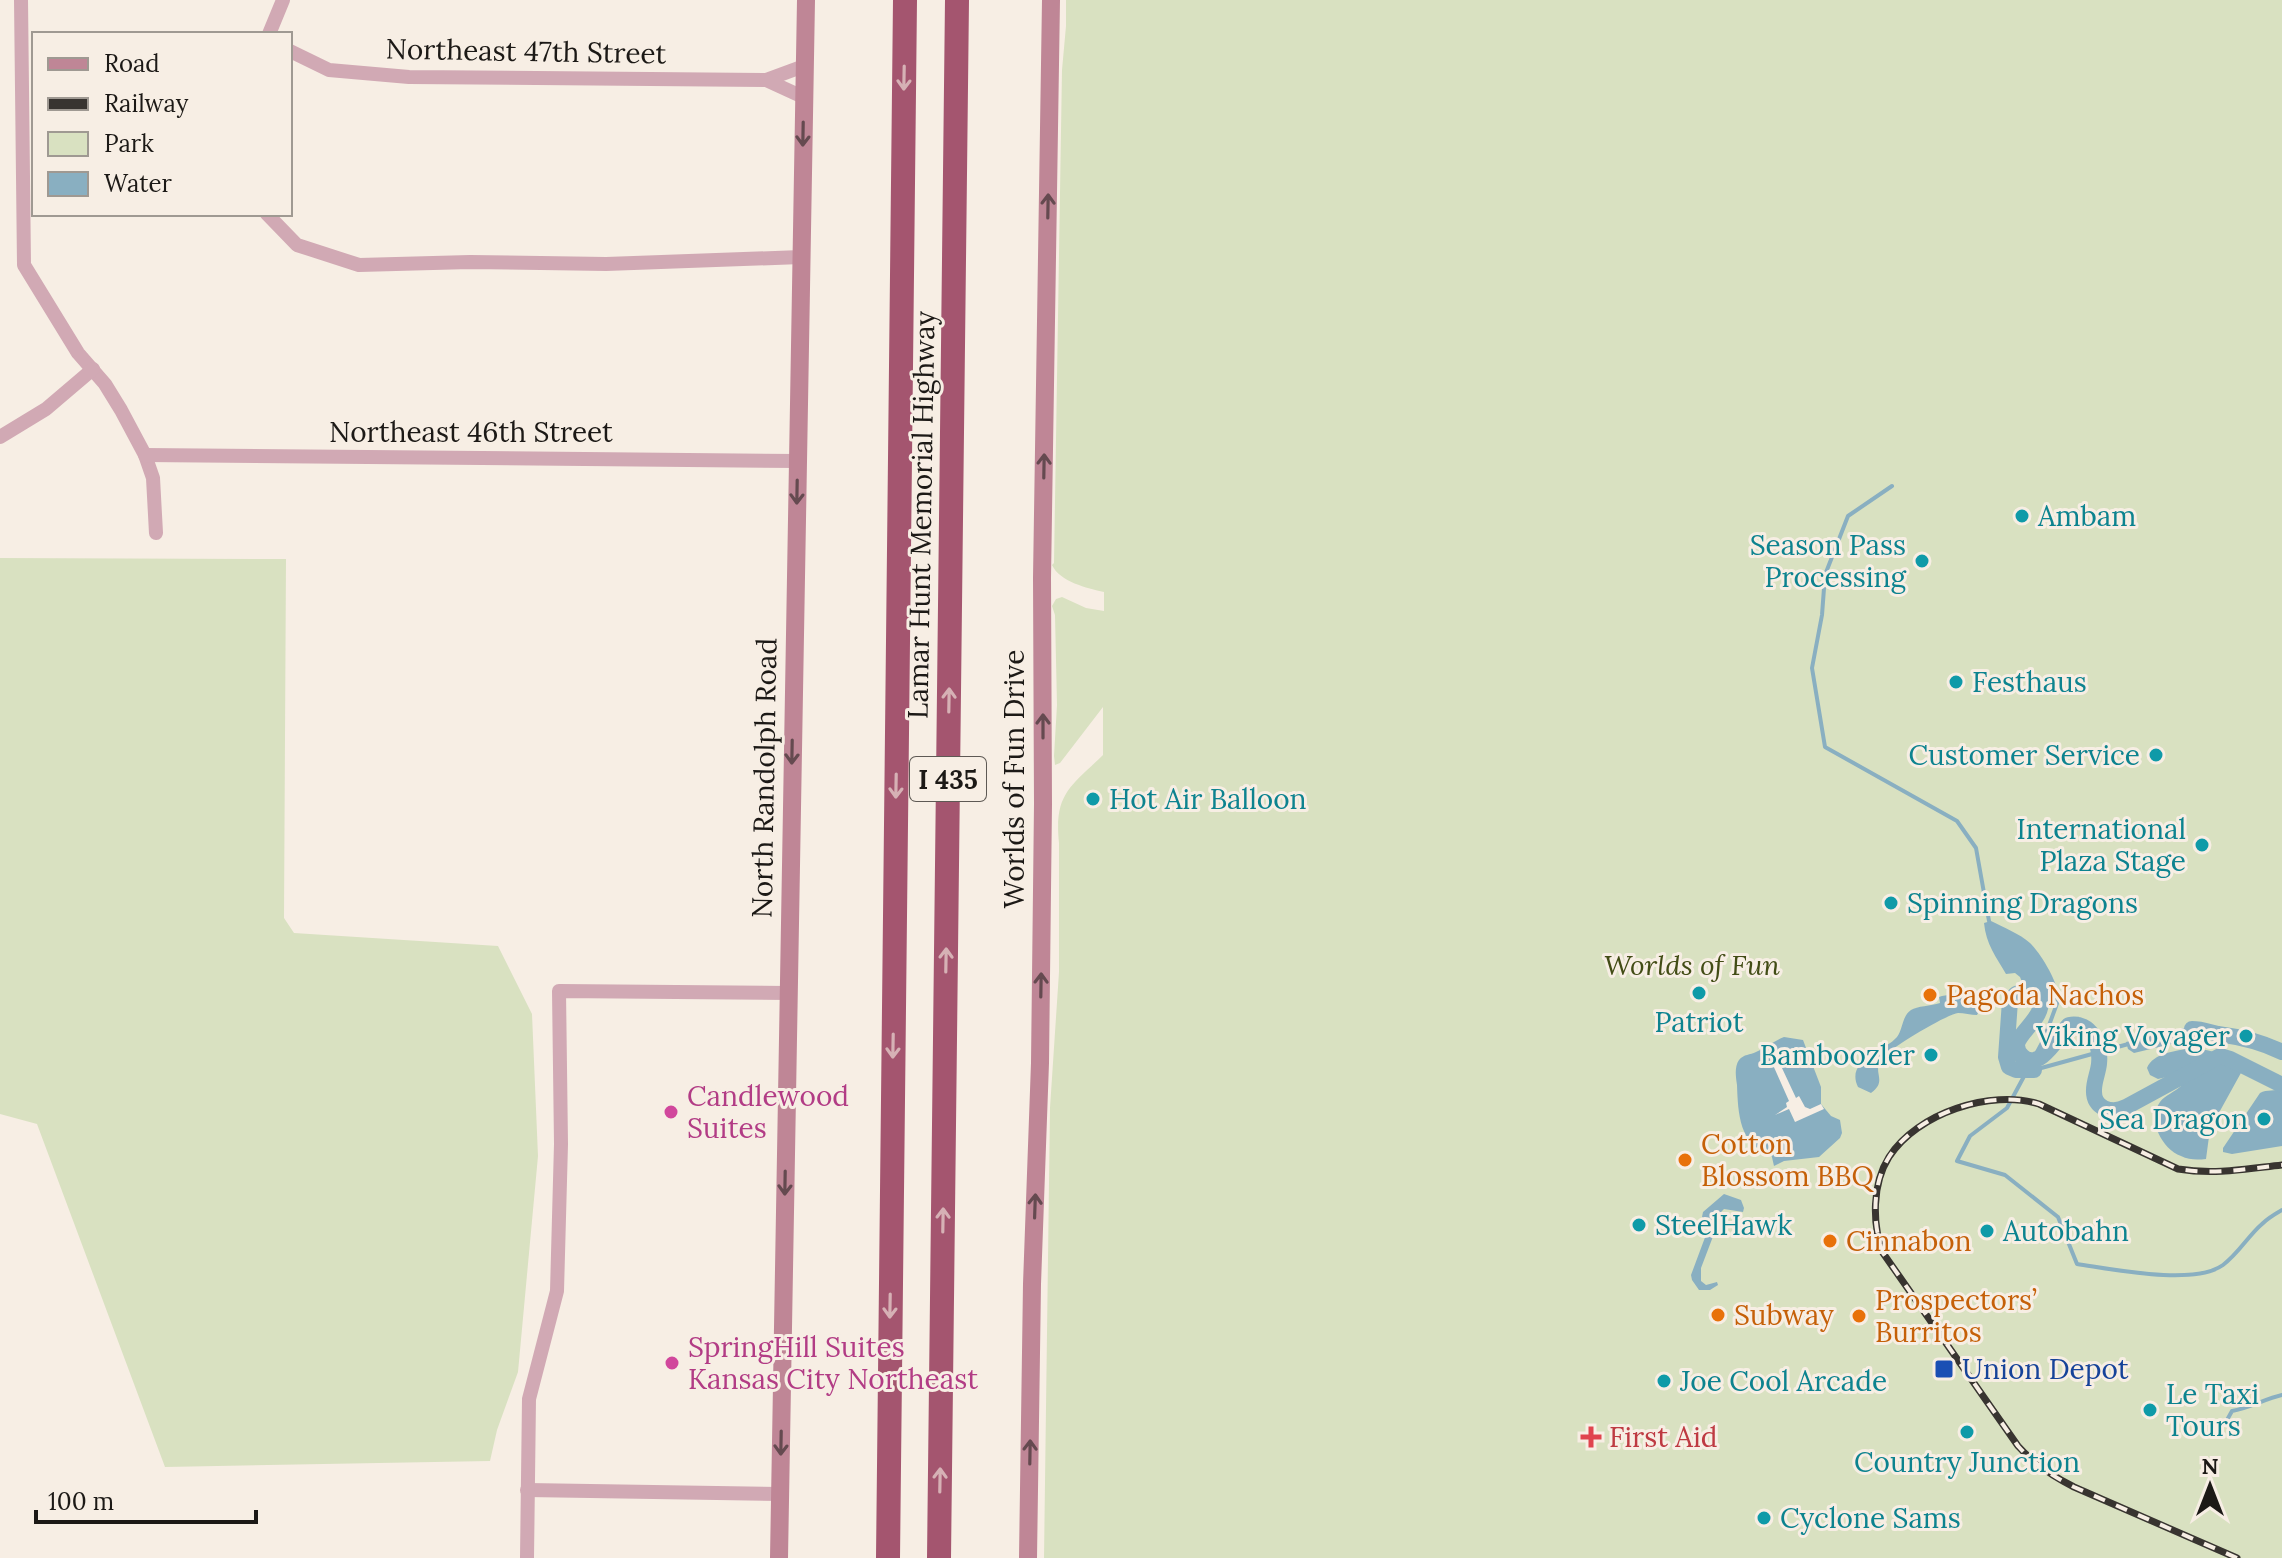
<svg xmlns="http://www.w3.org/2000/svg" width="2282" height="1558" font-family="Lora,serif">
<style>
.green{fill:#d9e1c1}
.water{fill:#89afc1}
.pier{fill:#f7eee4}
.lines{fill:none;stroke-linecap:round;stroke-linejoin:round}
.stream{stroke:#89afc1;stroke-width:4}
.canal{stroke:#89afc1;stroke-width:16}
.minor{stroke:#d1a9b4;stroke-width:14}
.secondary{stroke:#bf8696;stroke-width:18}
.motorway{stroke:#a4556f;stroke-width:24}
.rail-casing{stroke:#383430;stroke-width:7}
.rail{stroke:#f7eee4;stroke-width:4;stroke-dasharray:12;stroke-linecap:butt}
.oneway{stroke:#d6b1b5}
.oneway2{stroke:#654a50}
.culture-dot{fill:#0f9aa8;stroke:#f7eee4;stroke-width:3}
.food-dot{fill:#e8710a;stroke:#f7eee4;stroke-width:3}
.hotel-dot{fill:#d1479c;stroke:#f7eee4;stroke-width:3}
.transit-dot{fill:#1a4fb4;stroke:#f7eee4;stroke-width:3}
.health-dot{fill:#e0444e;stroke:#f7eee4;stroke-width:3}
.labels{text-anchor:middle;dominant-baseline:central;stroke-width:6;stroke-linejoin:round;paint-order:stroke}
.shield{fill:#f7eee4;stroke:#5e5954;stroke-width:2}
.shield-label{font-size:26px;font-weight:bold;fill:#1c1916}
.street-label{font-size:28px;fill:#1c1916;stroke:#f7eee4}
.culture-label{font-size:28px;fill:#0d838f;stroke:#f7eee4;text-anchor:start}
.park-label{font-size:28px;font-style:italic;fill:#424c15;stroke:#f7eee4}
.food-label{font-size:28px;fill:#c56008;stroke:#f7eee4;text-anchor:start}
.hotel-label{font-size:28px;fill:#b23c85;stroke:#f7eee4;text-anchor:start}
.transit-label{font-size:28px;fill:#164399;stroke:#f7eee4;text-anchor:start}
.health-label{font-size:28px;fill:#be3a42;stroke:#f7eee4;text-anchor:start}
</style>
<rect width="100%" height="100%" fill="#f7eee4"/>
<g class="green">
<path d="M1066,0H2282V1558H1044L1050,1108L1059,972V843C1054,794 1070,787 1103,755V707L1060,763L1055,765L1054,756L1057,705L1055,615L1052,606L1056,599L1062,597L1086,608L1104,611V592C1087,588 1060,582 1052,565L1054,563L1062,70L1066,26Z"/>
<path d="M0,558L286,559L284,918L294,933L498,946L532,1014L538,1156L518,1372L497,1430L490,1461L165,1467L37,1124L0,1114Z"/>
</g>
<g class="water">
<path d="M1991,921C2003,927 2020,934 2030,943C2041,954 2058,982 2059,998C2045,1006 2034,995 2020,996L2015,990L2024,987L2020,977L2015,973L2006,974C1996,957 1986,944 1984,923Z"/>
<path d="M1966,992C1975,993 1980,998 1981,1008L1977,1015C1971,1015 1964,1013 1958,1013C1947,1014 1887,1050 1881,1059C1872,1073 1888,1081 1871,1093L1858,1087C1845,1060 1884,1052 1897,1037C1903,1029 1902,1016 1911,1010C1917,1006 1931,1006 1940,1003L1939,997L1942,996Z"/>
<path d="M2192,1026L2213,1030L2211,1038L2184,1041L2134,1053L2128,1049L2126,1042Z"/>
<path d="M1784,1037L1803,1040L1821,1087V1104L1831,1116L1840,1120L1842,1133L1840,1138L1819,1157L1784,1161L1774,1166L1771,1153C1739,1147 1738,1112 1737,1085C1736,1078 1734,1067 1739,1060C1744,1054 1750,1055 1756,1052C1766,1048 1774,1041 1784,1037Z"/>
<path d="M2191,1048C2208,1048 2232,1057 2242,1071L2210,1129L2206,1159C2197,1160 2189,1160 2181,1156C2162,1149 2147,1120 2160,1102C2165,1095 2175,1092 2181,1086V1078L2175,1075L2158,1079L2150,1075L2147,1068C2153,1053 2176,1051 2191,1048Z"/>
<path d="M2282,1088V1146L2232,1154L2223,1152V1148L2260,1093C2267,1089 2275,1092 2282,1088Z"/>
<path d="M1724,1194L1741,1200L1744,1208L1743,1212L1724,1209L1719,1214L1715,1225L1717,1226L1701,1268V1281L1706,1285L1717,1282L1718,1285L1710,1290H1699L1692,1280L1691,1275L1710,1224L1702,1217L1703,1212Z"/>
</g>
<path class="pier" d="M1775,1053L1796,1098L1799,1096L1805,1107L1810,1109L1821,1104L1824,1109L1795,1122L1789,1109L1775,1115L1787,1107L1786,1103L1789,1101L1769,1056Z"/>
<g class="lines">
<g class="stream">
<path d="M1892,486L1848,516L1825,575L1822,615L1812,668L1825,747L1957,821L1976,848L1989,921"/>
<path d="M2059,998L2044,1039L2007,1108L1970,1136L1957,1161L2005,1175L2058,1217L2077,1264C2112,1269 2194,1286 2223,1265C2239,1253 2248,1236 2262,1224C2268,1218 2275,1214 2282,1210"/>
<path d="M2190,1041L2191,1048"/>
<path d="M2034,1070L2132,1043"/>
<path d="M2227,1420L2232,1411C2249,1408 2265,1399 2282,1395"/>
</g>
<g class="canal">
<path d="M2192,1029C2202,1029 2209,1032 2218,1034C2241,1037 2262,1042 2282,1052"/>
<path d="M2034,1070H2016L2009,1067L2006,1057L2010,1001L2016,994L2024,991C2064,1004 2018,1030 2017,1045C2017,1049 2020,1054 2022,1056C2039,1073 2059,1035 2069,1025C2091,1021 2101,1045 2099,1064C2098,1073 2094,1081 2094,1090C2093,1109 2112,1114 2126,1107L2220,1056L2230,1059L2282,1085"/>
</g>
<g class="minor">
<path d="M21,0L24,265L78,353L105,384L121,410L145,455L153,478L156,533"/>
<path d="M269,34L283,0"/>
<path d="M290,51L329,70L409,77L766,80L804,66"/>
<path d="M766,80L803,97"/>
<path d="M267,214L297,245L359,265L470,262L606,264L801,257"/>
<path d="M0,437L46,409L93,369"/>
<path d="M145,455L798,461"/>
<path d="M527,1490L780,1494"/>
<path d="M527,1558L529,1399L557,1291L561,1144L559,991L788,993"/>
</g>
<g class="secondary">
<path d="M779,1558L806,0"/>
<path d="M1028,1558L1032,1284L1040,1063L1043,804L1042,578L1051,0"/>
</g>
<g class="motorway">
<path d="M888,1558L905,0"/>
<path d="M939,1558L957,0"/>
</g>
<g class="rail-casing">
<path id="rail" d="M2237,1558L2074,1487C2052,1476 2034,1464 2018,1446L1883,1253C1872,1224 1872,1184 1889,1157C1917,1113 1991,1089 2039,1104L2178,1169C2214,1175 2246,1169 2282,1165"/>
</g>
<use href="#rail" class="rail"/>
</g>
<defs><path id="oneway-shaft" d="M-6 0H5M1.5-3L5.5 0L1.5 3" fill="none" stroke-width="1.6" stroke-linecap="round" stroke-linejoin="round" transform="scale(2)"/></defs>
<g class="oneway">
<use href="#oneway-shaft" transform="translate(904 78) rotate(91)"/>
<use href="#oneway-shaft" transform="translate(949 700) rotate(-89)"/>
<use href="#oneway-shaft" transform="translate(896 786) rotate(91)"/>
<use href="#oneway-shaft" transform="translate(946 960) rotate(-89)"/>
<use href="#oneway-shaft" transform="translate(893 1046) rotate(91)"/>
<use href="#oneway-shaft" transform="translate(943 1220) rotate(-89)"/>
<use href="#oneway-shaft" transform="translate(890 1306) rotate(91)"/>
<use href="#oneway-shaft" transform="translate(940 1480) rotate(-89)"/>
</g>
<g class="oneway2">
<use href="#oneway-shaft" transform="translate(803 134) rotate(91)"/>
<use href="#oneway-shaft" transform="translate(1048 206) rotate(-89)"/>
<use href="#oneway-shaft" transform="translate(1044 466) rotate(-89)"/>
<use href="#oneway-shaft" transform="translate(797 492) rotate(91)"/>
<use href="#oneway-shaft" transform="translate(1043 726) rotate(-90)"/>
<use href="#oneway-shaft" transform="translate(792 752) rotate(91)"/>
<use href="#oneway-shaft" transform="translate(1041 985) rotate(-89)"/>
<use href="#oneway-shaft" transform="translate(785 1183) rotate(91)"/>
<use href="#oneway-shaft" transform="translate(1035 1206) rotate(-88)"/>
<use href="#oneway-shaft" transform="translate(781 1443) rotate(91)"/>
<use href="#oneway-shaft" transform="translate(1030 1452) rotate(-89)"/>
</g>
<g class="culture-dot">
<circle cx="2022" cy="516" r="8"/>
<circle cx="1922" cy="561" r="8"/>
<circle cx="1956" cy="682" r="8"/>
<circle cx="2156" cy="755" r="8"/>
<circle cx="1093" cy="799" r="8"/>
<circle cx="2202" cy="845" r="8"/>
<circle cx="1891" cy="903" r="8"/>
<circle cx="1699" cy="993" r="8"/>
<circle cx="2246" cy="1036" r="8"/>
<circle cx="1931" cy="1055" r="8"/>
<circle cx="2264" cy="1119" r="8"/>
<circle cx="1639" cy="1225" r="8"/>
<circle cx="1987" cy="1231" r="8"/>
<circle cx="1664" cy="1381" r="8"/>
<circle cx="2150" cy="1410" r="8"/>
<circle cx="1967" cy="1432" r="8"/>
<circle cx="1764" cy="1518" r="8"/>
</g>
<g class="food-dot">
<circle cx="1930" cy="995" r="8"/>
<circle cx="1685" cy="1160" r="8"/>
<circle cx="1830" cy="1241" r="8"/>
<circle cx="1718" cy="1315" r="8"/>
<circle cx="1859" cy="1316" r="8"/>
</g>
<g class="hotel-dot">
<circle cx="671" cy="1112" r="8"/>
<circle cx="672" cy="1363" r="8"/>
</g>
<rect class="transit-dot" x="1934" y="1359" width="20" height="20" rx="4"/>
<path class="health-dot" d="M1587 1425h8v8h8v8h-8v8h-8v-8h-8v-8h8z"/>
<g class="labels">
<rect class="shield" x="910" y="757" width="76" height="44" rx="6"/>
<g class="shield-label">
<text x="948" y="779">I 435</text>
</g>
<g class="street-label">
<text transform="translate(526 51) rotate(1)">Northeast 47th Street</text>
<text x="471" y="432">Northeast 46th Street</text>
<text transform="translate(921 515) rotate(-89)">Lamar Hunt Memorial Highway</text>
<text transform="translate(764 778) rotate(-89)">North Randolph Road</text>
<text transform="translate(1014 779) rotate(-90)">Worlds of Fun Drive</text>
</g>
<g class="culture-label">
<text x="2038" y="516">Ambam</text>
<text x="1906" y="545" text-anchor="end">Season Pass<tspan x="1906" dy="32">Processing</tspan></text>
<text x="1972" y="682">Festhaus</text>
<text x="2140" y="755" text-anchor="end">Customer Service</text>
<text x="1109" y="799">Hot Air Balloon</text>
<text x="2186" y="829" text-anchor="end">International<tspan x="2186" dy="32">Plaza Stage</tspan></text>
<text x="1907" y="903">Spinning Dragons</text>
<text x="1699" y="1022" text-anchor="middle">Patriot</text>
<text x="2230" y="1036" text-anchor="end">Viking Voyager</text>
<text x="1915" y="1055" text-anchor="end">Bamboozler</text>
<text x="2248" y="1119" text-anchor="end">Sea Dragon</text>
<text x="1655" y="1225">SteelHawk</text>
<text x="2003" y="1231">Autobahn</text>
<text x="1680" y="1381">Joe Cool Arcade</text>
<text x="2166" y="1394">Le Taxi<tspan x="2166" dy="32">Tours</tspan></text>
<text x="1967" y="1462" text-anchor="middle">Country Junction</text>
<text x="1780" y="1518">Cyclone Sams</text>
</g>
<g class="park-label">
<text x="1692" y="965">Worlds of Fun</text>
</g>
<g class="food-label">
<text x="1946" y="995">Pagoda Nachos</text>
<text x="1701" y="1144">Cotton<tspan x="1701" dy="32">Blossom BBQ</tspan></text>
<text x="1846" y="1241">Cinnabon</text>
<text x="1875" y="1300">Prospectors’<tspan x="1875" dy="32">Burritos</tspan></text>
<text x="1734" y="1315">Subway</text>
</g>
<g class="hotel-label">
<text x="687" y="1096">Candlewood<tspan x="687" dy="32">Suites</tspan></text>
<text x="688" y="1347">SpringHill Suites<tspan x="688" dy="32">Kansas City Northeast</tspan></text>
</g>
<g class="transit-label">
<text x="1962" y="1369">Union Depot</text>
</g>
<g class="health-label">
<text x="1609" y="1437">First Aid</text>
</g>
</g>
<rect x="32" y="32" width="260" height="184" fill="#f7eee4" stroke="#9f9992" stroke-width="2"/>
<rect x="48" y="58" width="40" height="12" fill="#bf8696" stroke="#9f9992" stroke-width="2"/>
<text x="104" y="72" font-size="24" fill="#1c1916">Road</text>
<rect x="48" y="98" width="40" height="12" fill="#383430" stroke="#9f9992" stroke-width="2"/>
<text x="104" y="112" font-size="24" fill="#1c1916">Railway</text>
<rect x="48" y="132" width="40" height="24" fill="#d9e1c1" stroke="#9f9992" stroke-width="2"/>
<text x="104" y="152" font-size="24" fill="#1c1916">Park</text>
<rect x="48" y="172" width="40" height="24" fill="#89afc1" stroke="#9f9992" stroke-width="2"/>
<text x="104" y="192" font-size="24" fill="#1c1916">Water</text>
<g transform="translate(2210 1486)" stroke="#f7eee4" stroke-width="6" paint-order="stroke">
<path d="M0-6L14 30L0 20L-14 30Z" fill="#1c1916"/>
<text y="-12" font-size="22" font-weight="bold" text-anchor="middle" fill="#1c1916">N</text>
</g>
<path d="M36 1510v12h220v-12" fill="none" stroke="#1c1916" stroke-width="4"/>
<text x="48" y="1510" font-size="24" fill="#1c1916" stroke="#f7eee4" stroke-width="6" paint-order="stroke">100 m</text>
</svg>
